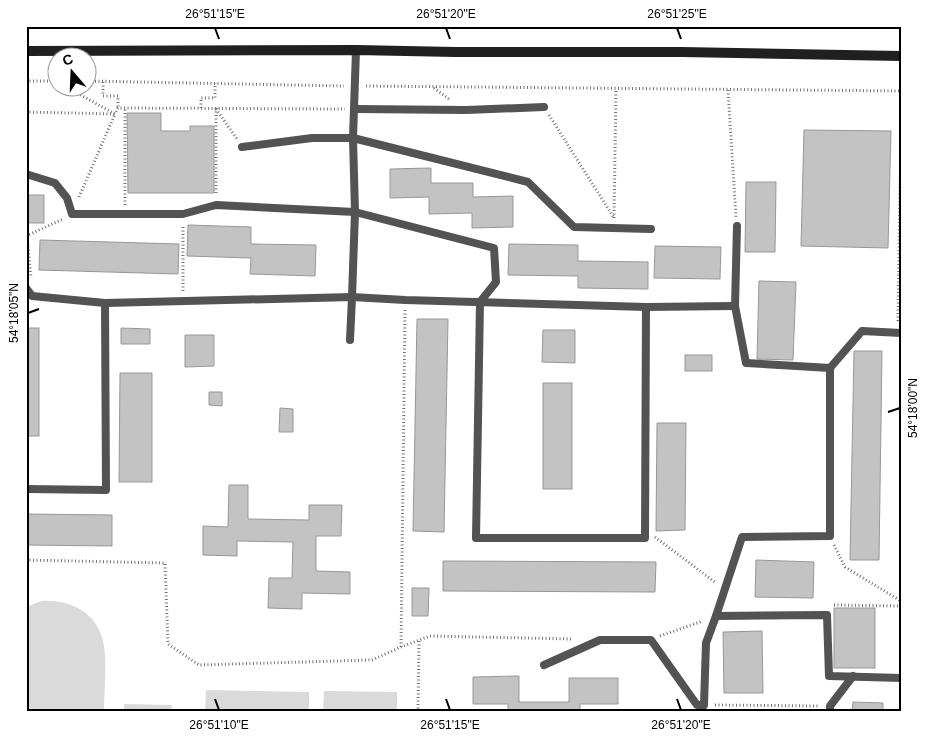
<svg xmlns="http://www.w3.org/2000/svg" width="927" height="738" font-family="Arial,sans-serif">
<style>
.green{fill:#dadada}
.building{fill:#c3c3c3;stroke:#979797}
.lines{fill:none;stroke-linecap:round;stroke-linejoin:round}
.path{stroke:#757575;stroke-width:3;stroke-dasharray:1 2.5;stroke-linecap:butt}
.service{stroke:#535353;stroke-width:8}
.secondary{stroke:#202020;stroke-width:10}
.ticks{fill:none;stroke:#000;stroke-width:2}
.neatline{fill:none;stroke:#000;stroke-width:2}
.ticks-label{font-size:12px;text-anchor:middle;fill:#000}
</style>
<rect width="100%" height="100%" fill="#fff"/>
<g class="green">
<path d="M41,601C71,599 99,613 104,646C107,666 104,691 104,712H26V607Z"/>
<path d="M206,690L309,692V712H205Z"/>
<path d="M324,691L397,692V712H323Z"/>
<path d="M124,704L172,705L171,712H124Z"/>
</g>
<g class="building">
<path d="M127,113H161V131H190V126H214V193H128Z"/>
<path d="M804,130L891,131L888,248L801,246Z"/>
<path d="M431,168V183H473V197L513,196V227L472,228V213L429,214V197L390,198V169Z"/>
<path d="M746,182H776L775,252H745Z"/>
<rect x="26" y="195" width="18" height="28"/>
<path d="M188,225L251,227V244L316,245L315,276L250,274L251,258L187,256Z"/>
<path d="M40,240L179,244L178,274L39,270Z"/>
<path d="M509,244L578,245V261L648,262V289L578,288V276L508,275Z"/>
<path d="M655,246L721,247L720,279L654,278Z"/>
<path d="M759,281L796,282L793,360L757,359Z"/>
<path d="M417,319H448L444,532L413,531Z"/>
<rect x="26" y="328" width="13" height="108"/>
<path d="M121,328L150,329V344H121Z"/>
<path d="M543,330H575V363L542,362Z"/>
<path d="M185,335H214V366L185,367Z"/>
<path d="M854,351H882L879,560H850Z"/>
<rect x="685" y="355" width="27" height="16"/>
<path d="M120,373H152V482H119Z"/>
<rect x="543" y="383" width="29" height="106"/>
<path d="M209,392H222V406L209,405Z"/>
<path d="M280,408L293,409V432H279Z"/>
<path d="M657,423H686L685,530L656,531Z"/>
<path d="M229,485H248V519L309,520V505H342L341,536H316V571L350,572V594L302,593V609L268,608L269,578H292L293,542L237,541V556L203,555V526L228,527Z"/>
<path d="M26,514L112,515V546L26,545Z"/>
<path d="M756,560L814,562L813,598L755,597Z"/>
<path d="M443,561L656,562L655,592L443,591Z"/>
<path d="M412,588H429L428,616H412Z"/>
<rect x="834" y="608" width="41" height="60"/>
<path d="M762,631L763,693H724L723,632Z"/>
<path d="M519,676V702H569V678H618V704H580V712H508V704H473V677Z"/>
<path d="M853,702L883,703V712H852Z"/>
</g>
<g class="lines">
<g class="path">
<path d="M26,81H58"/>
<path d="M88,81L344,86"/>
<path d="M103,82V96H118V108"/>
<path d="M366,86L901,91"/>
<path d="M68,88L115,114L118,108L345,109"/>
<path d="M434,88L449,99"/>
<path d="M728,90L736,217"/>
<path d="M201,108V98H215V83"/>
<path d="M216,108V195"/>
<path d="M216,109L237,139"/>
<path d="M26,112L115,114L79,197"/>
<path d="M549,115L614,218"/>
<path d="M125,205V108"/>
<path d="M614,218L616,89"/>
<path d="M26,236L63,219"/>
<path d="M27,236L31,278"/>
<path d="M183,291V225"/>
<path d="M898,321L901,127"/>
<path d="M655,537L716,583"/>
<path d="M834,545L845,567L901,601"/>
<path d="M26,560L165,563L168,644L199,665L372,660L401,647L430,636L572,639"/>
<path d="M834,605L901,606"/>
<path d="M660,636L703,621"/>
<path d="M401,647L405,310"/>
<path d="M715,705L819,706"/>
<path d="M418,712L419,640"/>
</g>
<g class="service">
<path d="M356,50L353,138L355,212L352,297L405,300L646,307L735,306"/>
<path d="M355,109L466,110L544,107"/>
<path d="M242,147L312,138H353L528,182L574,227L651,229"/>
<path d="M26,174L55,183L67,198L72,214H183L216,205L355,212L494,248L496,282L480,302L476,538H645L646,307"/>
<path d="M737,226L735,306L746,363L830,368L862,331L901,333"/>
<path d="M26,288L32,296L105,303L352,297L350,340"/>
<path d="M26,489L106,490L105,303"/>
<path d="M716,616L742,537L830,536V368"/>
<path d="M544,665L600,640H651L697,705H704L706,643L716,616L827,615L829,676L901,678"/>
<path d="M830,712V706L853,676"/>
</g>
<path class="secondary" d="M26,51L356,50L455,52H682L901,56"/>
</g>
<path class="ticks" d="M215,28L219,39M446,28L450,39M677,28L681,39M28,313L39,309M888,412L900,408M215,699L219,710M446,699L450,710M677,699L681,710"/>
<rect width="927" height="738" fill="none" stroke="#ffffff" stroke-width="55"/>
<g transform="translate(72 72) rotate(341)"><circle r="24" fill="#ffffff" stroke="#999999"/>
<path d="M0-4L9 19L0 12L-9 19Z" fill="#000000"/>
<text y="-8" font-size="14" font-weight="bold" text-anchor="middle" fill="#000000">С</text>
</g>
<rect x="28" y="28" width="872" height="682" class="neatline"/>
<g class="ticks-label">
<text x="215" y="18">26°51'15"E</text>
<text x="446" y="18">26°51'20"E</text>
<text x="677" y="18">26°51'25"E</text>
<text transform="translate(14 313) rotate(-90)" y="4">54°18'05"N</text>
<text transform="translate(913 408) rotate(-90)" y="4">54°18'00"N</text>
<text x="219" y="729">26°51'10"E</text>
<text x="450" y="729">26°51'15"E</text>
<text x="681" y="729">26°51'20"E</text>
</g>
</svg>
